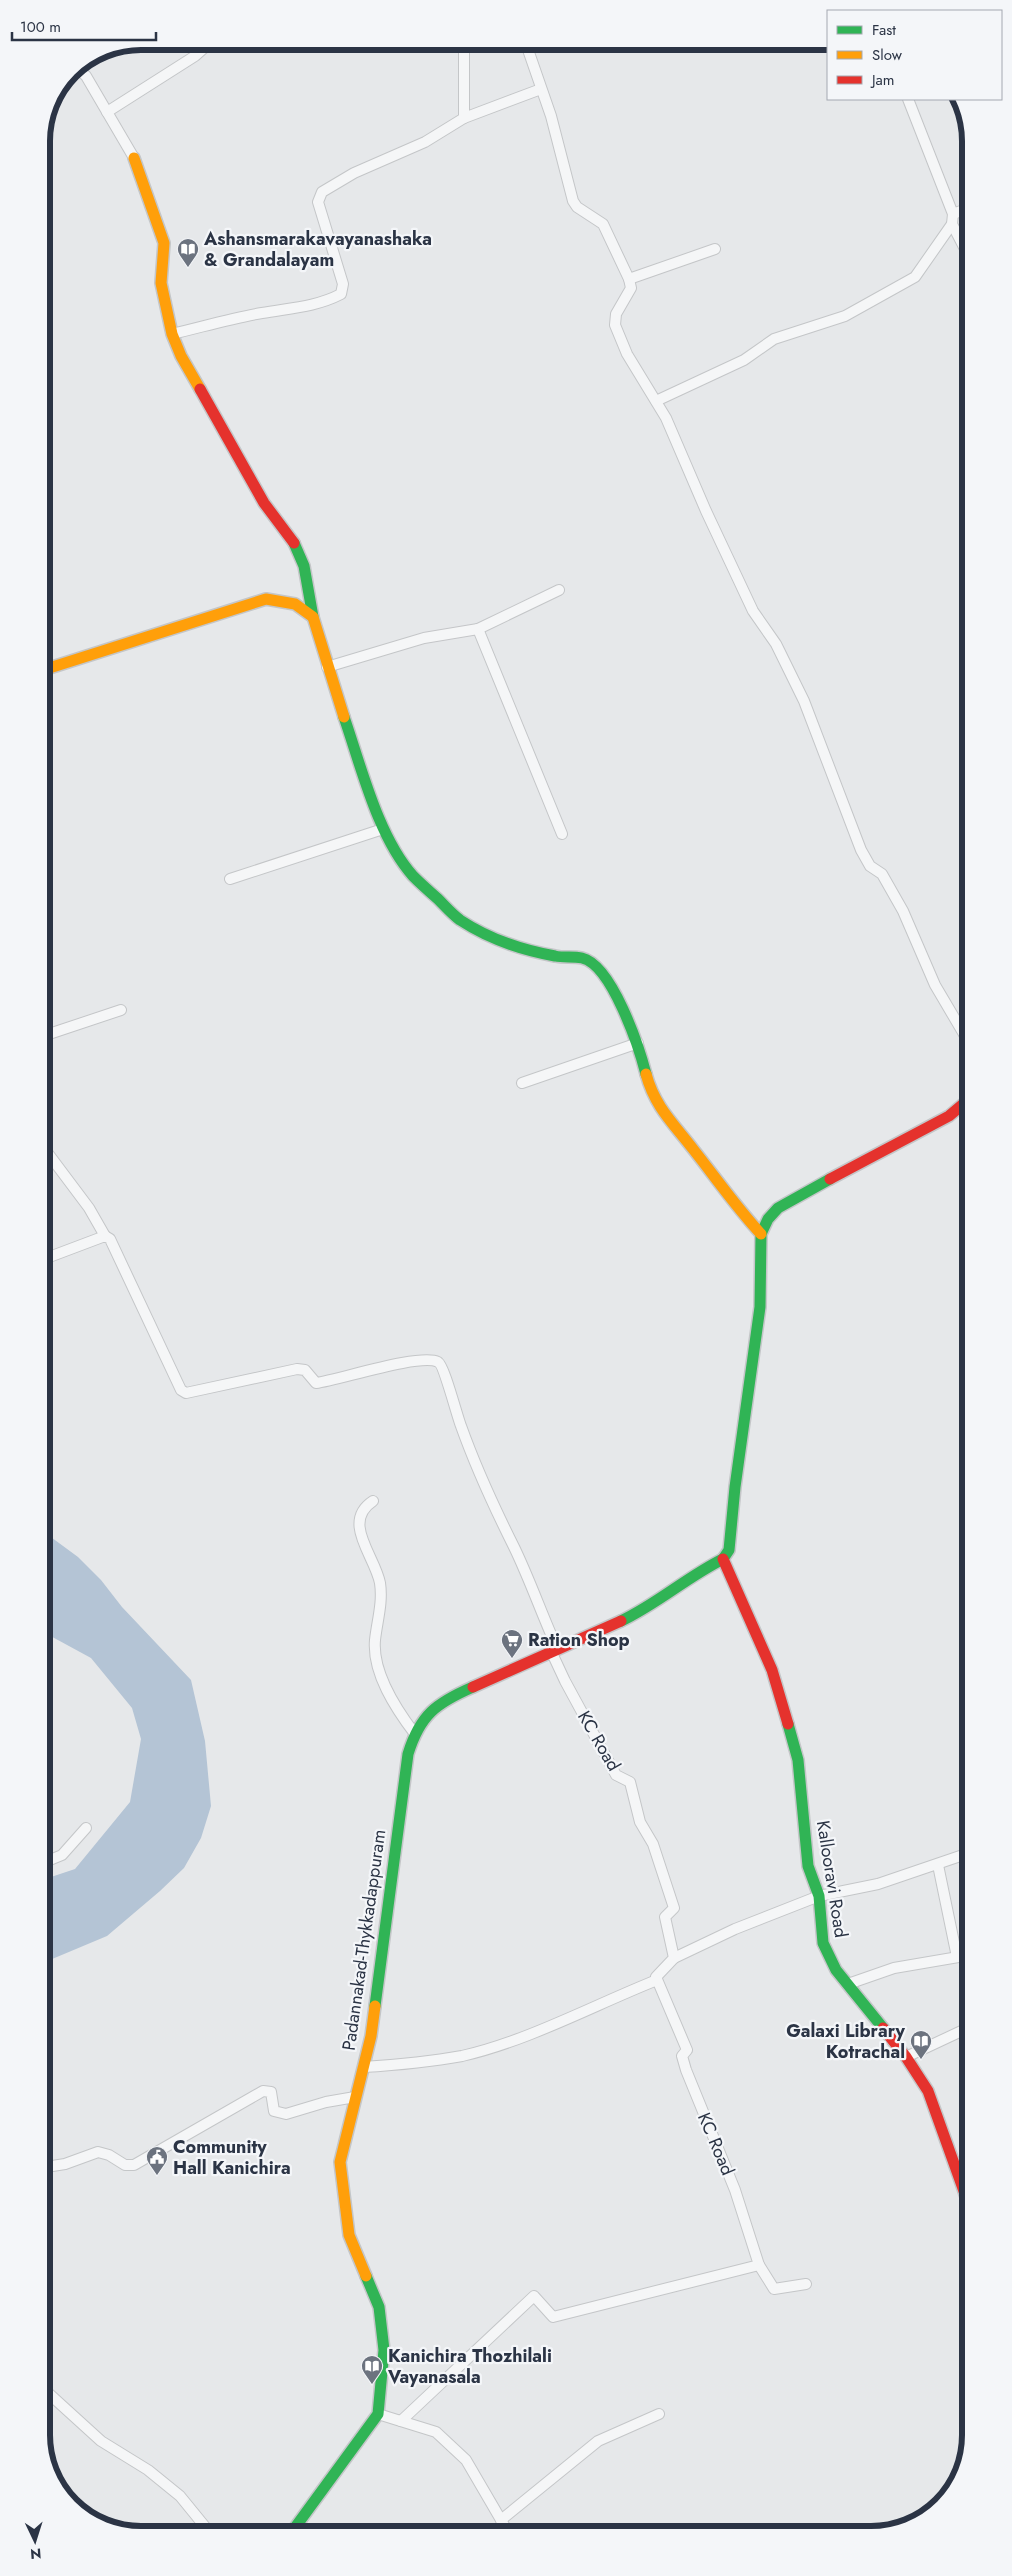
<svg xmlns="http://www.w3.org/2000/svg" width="1012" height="2576" font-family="Jost,sans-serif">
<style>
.water{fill:#b4c4d5}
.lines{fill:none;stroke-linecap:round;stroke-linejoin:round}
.street-casing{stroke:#c4c6c8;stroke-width:12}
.fast-casing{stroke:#c4c6c8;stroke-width:14}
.slow-casing{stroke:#c4c6c8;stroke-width:14}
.jam-casing{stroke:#c4c6c8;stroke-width:14}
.street{stroke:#f5f6f7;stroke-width:10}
.fast{stroke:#30b455;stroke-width:11}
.slow{stroke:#ff9f0a;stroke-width:11}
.jam{stroke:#e5322d;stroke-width:11}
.labels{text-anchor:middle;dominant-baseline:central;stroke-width:4.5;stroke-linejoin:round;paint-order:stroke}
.poi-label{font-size:18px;font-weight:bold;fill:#2b3445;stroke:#f4f6f9;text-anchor:start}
.street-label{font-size:18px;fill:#2b3445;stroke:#f4f6f9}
.rim{fill:none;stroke:#2b3445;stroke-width:6}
</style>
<rect width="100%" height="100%" fill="#e6e8ea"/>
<path class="water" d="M44,1532L78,1557L101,1580L122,1607L191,1680L205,1741L211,1806L201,1838L184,1868L160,1891L107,1936L45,1962V1879L75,1869L130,1802L141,1739L132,1708L91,1658L45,1633Z"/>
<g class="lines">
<g class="street-casing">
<g id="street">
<path d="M525,41L551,116L573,201L577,207L603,224L629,279L631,288L616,314L615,325L627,354L666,418L706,511L753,611L776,644L804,701L861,850L870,866L882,874L903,911L935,985L968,1041"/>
<path d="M76,67L86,76L134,158"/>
<path d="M908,99L953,214L952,224L966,251"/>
<path d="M107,112L195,56L212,41"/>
<path d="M464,118L541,89"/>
<path d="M953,214L966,209"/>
<path d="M629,279L715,249"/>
<path d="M172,334C202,327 232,318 262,313C290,308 316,307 341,294L343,284L318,202L322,192L354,173L425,142L464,118V41"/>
<path d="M656,401L744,360L774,339L845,316L915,277L952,224"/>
<path d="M478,629L562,834"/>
<path d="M327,667L424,638L478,629L559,590"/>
<path d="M230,879L383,829"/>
<path d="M43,1036L121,1010"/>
<path d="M522,1083L638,1043"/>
<path d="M44,1148L89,1208L105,1236"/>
<path d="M44,1259L105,1236L110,1239L181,1390L186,1393L297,1369L305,1370L316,1383C339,1380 420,1353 438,1362C444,1365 457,1416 461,1426C476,1468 494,1507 514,1547C530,1580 542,1615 557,1648"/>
<path d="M373,1501C341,1522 375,1556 380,1583C383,1603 377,1621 375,1640C372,1673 396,1709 415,1734"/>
<path d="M45,1862L62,1855L86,1828"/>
<path d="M938,1865L957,1957"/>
<path d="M674,1958L735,1929L819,1896L878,1884L969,1853"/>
<path d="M848,1984L894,1968L970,1955"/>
<path d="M906,2057L970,2027"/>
<path d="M363,2067C396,2065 429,2062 462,2056C528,2041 594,2005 657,1980"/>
<path d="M46,2167L65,2164L98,2152L109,2155L125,2165H134L263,2091L271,2092L274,2111L286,2114L326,2102L355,2097"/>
<path d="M759,2265L774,2289L806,2284"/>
<path d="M46,2391L101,2441L148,2470L180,2496L211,2534"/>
<path d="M378,2414L436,2432L466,2460L508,2532"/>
<path d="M401,2421L534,2296L553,2317L759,2265L735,2190L686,2070L682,2056L687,2050L656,1977L674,1958L665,1917L674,1908L653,1844L640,1822L630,1782L616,1775L565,1681L551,1651"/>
<path d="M501,2520L598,2441L659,2414"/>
</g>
</g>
<g class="fast-casing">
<g id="fast">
<path d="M294,543L304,566L313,617"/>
<path d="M344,717C361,766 378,837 413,876C421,884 430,892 438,899C445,906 452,914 460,920C489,939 521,950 555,956C564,958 573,956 582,958C612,965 639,1047 646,1074"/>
<path d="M723,1559L729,1550L735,1487L760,1307L761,1234L768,1219L778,1208L830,1179"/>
<path d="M621,1621C657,1604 687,1577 723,1559"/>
<path d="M788,1724L798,1760L808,1866L819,1896L823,1943L836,1970L883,2028"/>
<path d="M375,2006L408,1754C420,1715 436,1703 473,1687"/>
<path d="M291,2533L378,2414L384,2350L379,2307L366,2276"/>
</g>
</g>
<g class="slow-casing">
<g id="slow">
<path d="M134,158L164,243L161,283L172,334L181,356L200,389"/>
<path d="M43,670L266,599L295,604L313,617L344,717"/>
<path d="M646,1074C655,1107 673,1123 693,1149C716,1178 736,1207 761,1234"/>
<path d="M366,2276L349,2235L340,2162L371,2036L375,2006"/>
</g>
</g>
<g class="jam-casing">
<g id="jam">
<path d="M200,389L264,503L294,543"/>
<path d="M830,1179L949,1116L968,1100"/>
<path d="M723,1559L772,1670L788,1724"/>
<path d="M473,1687L621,1621"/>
<path d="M883,2028L906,2057L928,2091L970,2208"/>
</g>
</g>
<use href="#street" class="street"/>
<use href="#fast" class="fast"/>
<use href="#slow" class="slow"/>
<use href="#jam" class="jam"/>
</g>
<defs>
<g id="library-pin" transform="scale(1.125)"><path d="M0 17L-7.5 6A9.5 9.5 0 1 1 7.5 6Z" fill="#6c737f" stroke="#f4f6f9"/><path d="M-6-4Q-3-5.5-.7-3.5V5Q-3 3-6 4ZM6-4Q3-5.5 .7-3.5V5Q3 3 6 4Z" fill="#fff"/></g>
<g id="supermarket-pin" transform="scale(1.125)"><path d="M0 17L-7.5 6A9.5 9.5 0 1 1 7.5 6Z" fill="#6c737f" stroke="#f4f6f9"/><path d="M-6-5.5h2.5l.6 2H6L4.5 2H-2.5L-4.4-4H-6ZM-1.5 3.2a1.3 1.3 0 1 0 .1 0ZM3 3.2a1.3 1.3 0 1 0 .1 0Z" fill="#fff"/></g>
<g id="civic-pin" transform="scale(1.125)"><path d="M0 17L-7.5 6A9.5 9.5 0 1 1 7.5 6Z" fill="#6c737f" stroke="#f4f6f9"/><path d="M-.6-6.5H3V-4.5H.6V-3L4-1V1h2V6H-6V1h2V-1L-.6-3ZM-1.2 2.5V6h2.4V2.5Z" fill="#fff"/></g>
</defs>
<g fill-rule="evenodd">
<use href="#library-pin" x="188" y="249"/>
<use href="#supermarket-pin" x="512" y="1640"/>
<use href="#library-pin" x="921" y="2041"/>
<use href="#civic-pin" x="157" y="2157"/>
<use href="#library-pin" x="372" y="2366"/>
</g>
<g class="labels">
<g class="poi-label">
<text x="204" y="239">Ashansmarakavayanashaka<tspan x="204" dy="21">&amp; Grandalayam</tspan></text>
<text x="528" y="1640">Ration Shop</text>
<text x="905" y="2031" text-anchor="end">Galaxi Library<tspan x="905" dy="21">Kotrachal</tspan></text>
<text x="173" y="2147">Community<tspan x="173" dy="21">Hall Kanichira</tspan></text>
<text x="388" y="2356">Kanichira Thozhilali<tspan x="388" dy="21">Vayanasala</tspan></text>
</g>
<g class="street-label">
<text transform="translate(599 1741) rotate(60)">KC Road</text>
<text transform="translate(832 1879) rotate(81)">Kallooravi Road</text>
<text transform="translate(364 1940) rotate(-82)">Padannakad-Thykkadappuram</text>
<text transform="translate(716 2144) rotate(67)">KC Road</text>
</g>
</g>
<path d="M0 0H1012V2576H0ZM141 50H871A91 91 0 0 1 962 141V2435A91 91 0 0 1 871 2526H141A91 91 0 0 1 50 2435V141A91 91 0 0 1 141 50Z" fill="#f4f6f9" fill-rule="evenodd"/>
<path class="rim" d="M141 50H871A91 91 0 0 1 962 141V2435A91 91 0 0 1 871 2526H141A91 91 0 0 1 50 2435V141A91 91 0 0 1 141 50Z"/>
<rect x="827" y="10" width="175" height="90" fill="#f4f6f9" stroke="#a4a8b1"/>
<rect x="837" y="26" width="25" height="8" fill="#30b455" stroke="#a4a8b1"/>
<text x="872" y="35" font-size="15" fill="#2b3445">Fast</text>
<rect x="837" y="51" width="25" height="8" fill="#ff9f0a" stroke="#a4a8b1"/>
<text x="872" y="60" font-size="15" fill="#2b3445">Slow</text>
<rect x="837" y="76" width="25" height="8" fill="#e5322d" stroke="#a4a8b1"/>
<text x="872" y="85" font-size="15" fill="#2b3445">Jam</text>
<g transform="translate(35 2541) rotate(176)" stroke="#f4f6f9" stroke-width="4" paint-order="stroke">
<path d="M0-4L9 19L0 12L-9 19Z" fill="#2b3445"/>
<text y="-8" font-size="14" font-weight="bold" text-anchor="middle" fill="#2b3445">N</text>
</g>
<path d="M12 32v8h144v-8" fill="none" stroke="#2b3445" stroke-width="2.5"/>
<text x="20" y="32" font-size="15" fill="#2b3445" stroke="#f4f6f9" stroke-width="4" paint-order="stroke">100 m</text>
</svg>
